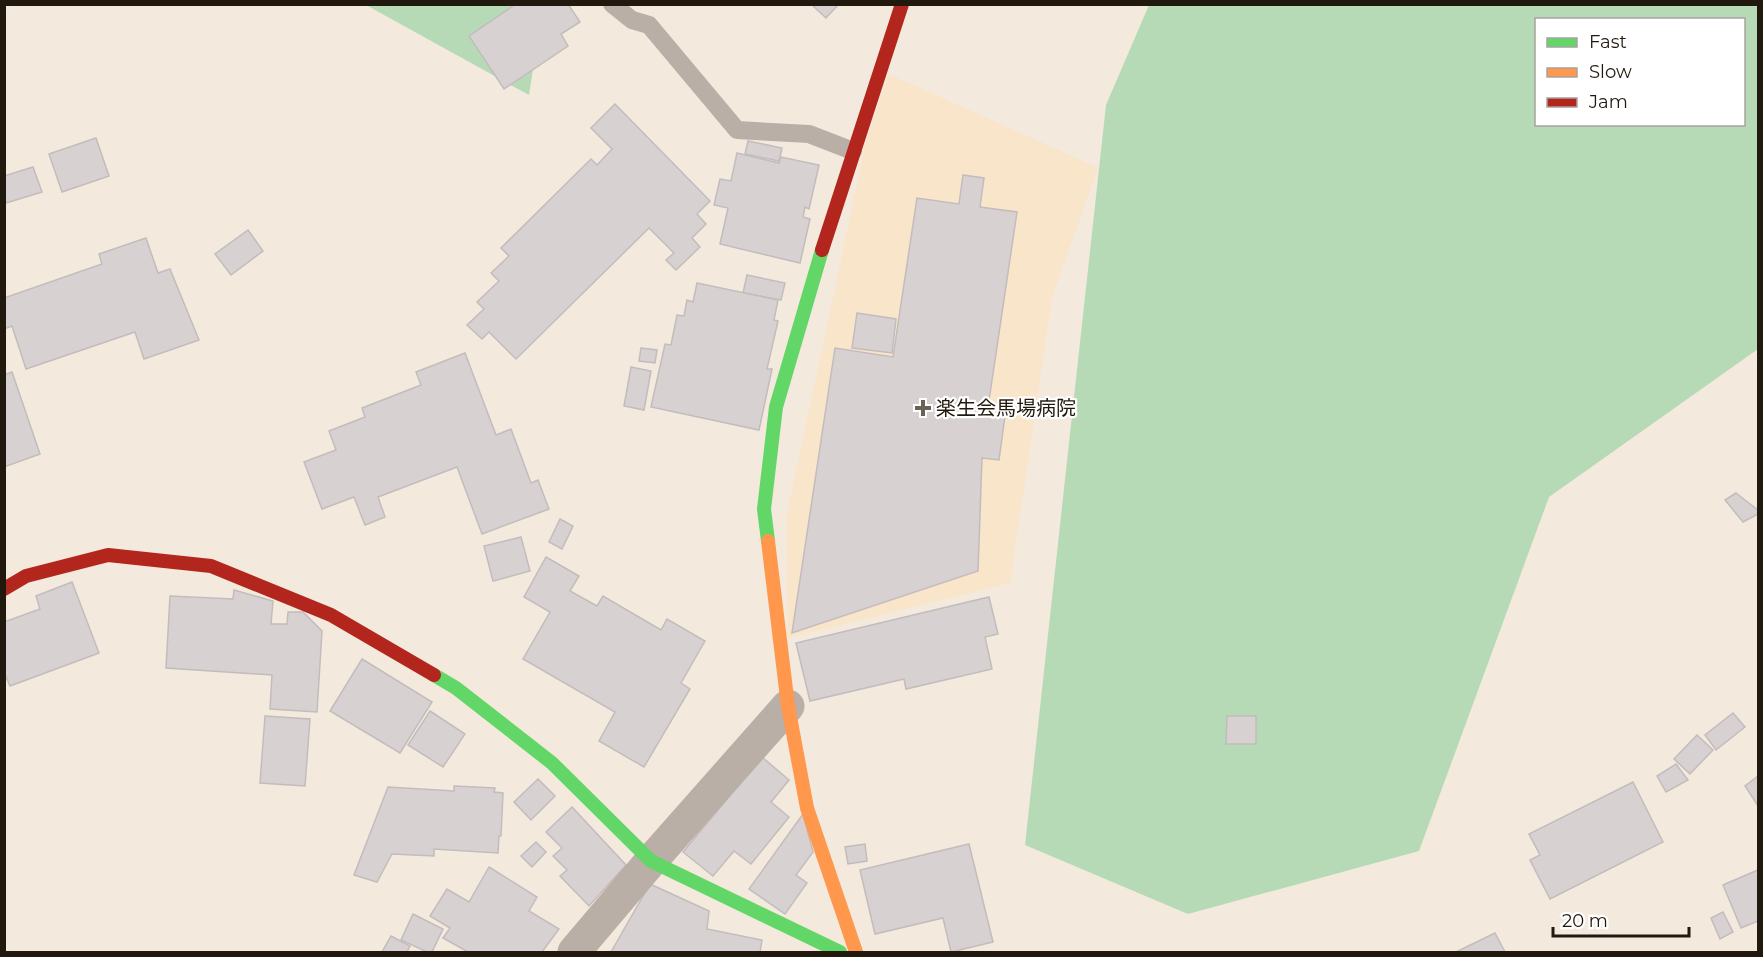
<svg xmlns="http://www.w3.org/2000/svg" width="1763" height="957" font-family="Montserrat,'Noto Sans JP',sans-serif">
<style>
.built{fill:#f8e5ca}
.forest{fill:#b6dab6;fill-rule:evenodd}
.building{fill:#d7d1d1;stroke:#c3bcbd;stroke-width:1.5}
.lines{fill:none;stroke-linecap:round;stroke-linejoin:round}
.lane{stroke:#baafa6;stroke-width:18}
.street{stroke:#baafa6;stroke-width:33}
.fast{stroke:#63d668;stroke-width:14}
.slow{stroke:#ff974d;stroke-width:14}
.jam{stroke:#b3261e;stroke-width:14}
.poi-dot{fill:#6b6256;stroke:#fff;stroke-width:2}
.labels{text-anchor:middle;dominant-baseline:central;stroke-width:4.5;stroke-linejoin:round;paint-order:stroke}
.poi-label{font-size:20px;fill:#22190e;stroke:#fff;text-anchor:start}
</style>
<rect width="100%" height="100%" fill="#f3e9dc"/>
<path class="built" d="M889,74L1098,168L1052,297L1010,583L788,638L786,519L866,142Z"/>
<g class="forest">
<path d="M366,5H543L529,95Z"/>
<path d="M1149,5H1758V349L1549,497L1419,851L1188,914L1025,845L1106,105ZM1536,20H1744V124H1536Z"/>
</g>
<g class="building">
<path d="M516,4H568L580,22L561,34L568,46L504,89L469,36Z"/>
<path d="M811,4H839L826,18Z"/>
<path d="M615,104L710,201L697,214L706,224L692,238L700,247L676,270L666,260L674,253L649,228L516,359L489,332L482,339L467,325L484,309L477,302L499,281L491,273L509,256L501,248L591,159L597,165L612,149L591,128Z"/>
<path d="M96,138L109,176L62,192L49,154Z"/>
<path d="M748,141L782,148L779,161L745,154Z"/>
<path d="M737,153L779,163L781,157L819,165L809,209L805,207L803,217L810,219L800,263L720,244L728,208L714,205L720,179L731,181Z"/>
<path d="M33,167L42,192L6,203L4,197V176Z"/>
<path d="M963,175L984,178L980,207L1017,212L987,414L1005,416L999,460L982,458L978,571L792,633L835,348L893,357L917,198L959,204Z"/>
<path d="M248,230L263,251L231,275L215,254Z"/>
<path d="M146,238L158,273L170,269L199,340L144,359L135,332L26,369L12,326L4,329V298L102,264L99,254Z"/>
<path d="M747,275L785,283L781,300L743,293Z"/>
<path d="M697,283L778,300L774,320L778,321L767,369H772L759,430L651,407L665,344L671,345L677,315L684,316L687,300L693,302Z"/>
<path d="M857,313L896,319L892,353L852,348Z"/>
<path d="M641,348L657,350L655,363L639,361Z"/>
<path d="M465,353L496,435L511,429L531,483L538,480L549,509L482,534L457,467L378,497L385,517L365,525L354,497L322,509L304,462L336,450L329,431L365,417L362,408L421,385L416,372Z"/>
<path d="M631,367L651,371L644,410L624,406Z"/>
<path d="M12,372L40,454L4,467V375Z"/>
<path d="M1736,493L1758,510V514L1743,522L1725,500Z"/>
<path d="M560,519L573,526L562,549L549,542Z"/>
<path d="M521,537L530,571L493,581L484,546Z"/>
<path d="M546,557L579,576L570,591L597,606L603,596L661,630L667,619L705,641L681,683L690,689L644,767L599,741L615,712L523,659L550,612L524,597Z"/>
<path d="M72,582L99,653L10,686L4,672V622L40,609L36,596Z"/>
<path d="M234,590L273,601L271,624H287L288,612H303L322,631L317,712L270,709L272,675L166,668L170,596L233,599Z"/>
<path d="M989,597L998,634L985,637L992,669L906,689L904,679L810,701L796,643Z"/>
<path d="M362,659L432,702L400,753L330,711Z"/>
<path d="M430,711L465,734L443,767L408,745Z"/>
<path d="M1733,713L1745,727L1716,750L1705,735Z"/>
<path d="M265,716L310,719L305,786L260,783Z"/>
<path d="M1227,716H1256V744H1226Z"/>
<path d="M1697,735L1713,750L1690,774L1674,759Z"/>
<path d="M762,757L789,780L771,802L789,817L751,864L734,851L713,876L683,852Z"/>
<path d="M1676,764L1688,780L1666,792L1657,776Z"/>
<path d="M1758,776V806L1745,786Z"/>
<path d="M538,779L555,796L531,820L514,802Z"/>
<path d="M1633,782L1663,842L1550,899L1530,860L1540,855L1529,834Z"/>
<path d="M454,786L495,788L494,792L503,793L501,836H499L498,853L434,849V856L392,854L377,882L354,875L388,787L454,791Z"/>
<path d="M572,807L626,865L589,906L560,876L567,870L553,856L562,848L546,832Z"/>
<path d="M803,814L813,852L796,875L807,883L785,914L749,889Z"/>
<path d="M536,842L546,852L532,867L521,856Z"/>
<path d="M865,844L867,861L848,864L845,847Z"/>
<path d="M969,844L993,942L951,952L943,918L875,934L860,870Z"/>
<path d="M489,867L537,897L529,911L559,929L542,952H468L443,938L450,928L430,916L447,889L469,902Z"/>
<path d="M1758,870V921L1741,928L1723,885Z"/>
<path d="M650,884L709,911L707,929L762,940L760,952H611Z"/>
<path d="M1723,912L1733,932L1720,939L1711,918Z"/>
<path d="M413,914L443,929L432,952H427L401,940Z"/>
<path d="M1495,933L1505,952H1456Z"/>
<path d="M391,936L410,946L407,952H382Z"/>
</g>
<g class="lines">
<path class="lane" d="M612,4L632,20L649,25L737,130L809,134L853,151"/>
<path class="street" d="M574,952L651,861L788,706"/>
<g class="fast">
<path d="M768,541L764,509L776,407L822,250"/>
<path d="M434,675L456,688L552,763L651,861L840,952"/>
</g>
<path class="slow" d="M768,541L788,706L807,808L856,952"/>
<g class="jam">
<path d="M822,250L902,4"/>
<path d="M4,589L26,576L108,555L211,566L331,615L434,675"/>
</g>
</g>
<path class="poi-dot" d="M920 399h6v6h6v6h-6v6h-6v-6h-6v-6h6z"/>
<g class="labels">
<g class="poi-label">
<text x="936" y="408">楽生会馬場病院</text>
</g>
</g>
<rect width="1763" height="957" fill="none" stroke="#22190e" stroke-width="12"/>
<rect x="1535" y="18" width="210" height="108" fill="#ffffff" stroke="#a7a39f" stroke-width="1.5"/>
<rect x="1547" y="38" width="30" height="9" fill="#63d668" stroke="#a7a39f" stroke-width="1.5"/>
<text x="1589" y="48" font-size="18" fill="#22190e">Fast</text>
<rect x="1547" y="68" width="30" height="9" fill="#ff974d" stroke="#a7a39f" stroke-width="1.5"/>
<text x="1589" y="78" font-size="18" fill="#22190e">Slow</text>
<rect x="1547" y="98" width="30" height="9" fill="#b3261e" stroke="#a7a39f" stroke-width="1.5"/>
<text x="1589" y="108" font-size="18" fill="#22190e">Jam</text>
<path d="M1553 927v9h136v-9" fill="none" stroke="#22190e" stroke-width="3"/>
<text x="1562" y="927" font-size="18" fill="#22190e" stroke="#ffffff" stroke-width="4.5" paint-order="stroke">20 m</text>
</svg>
